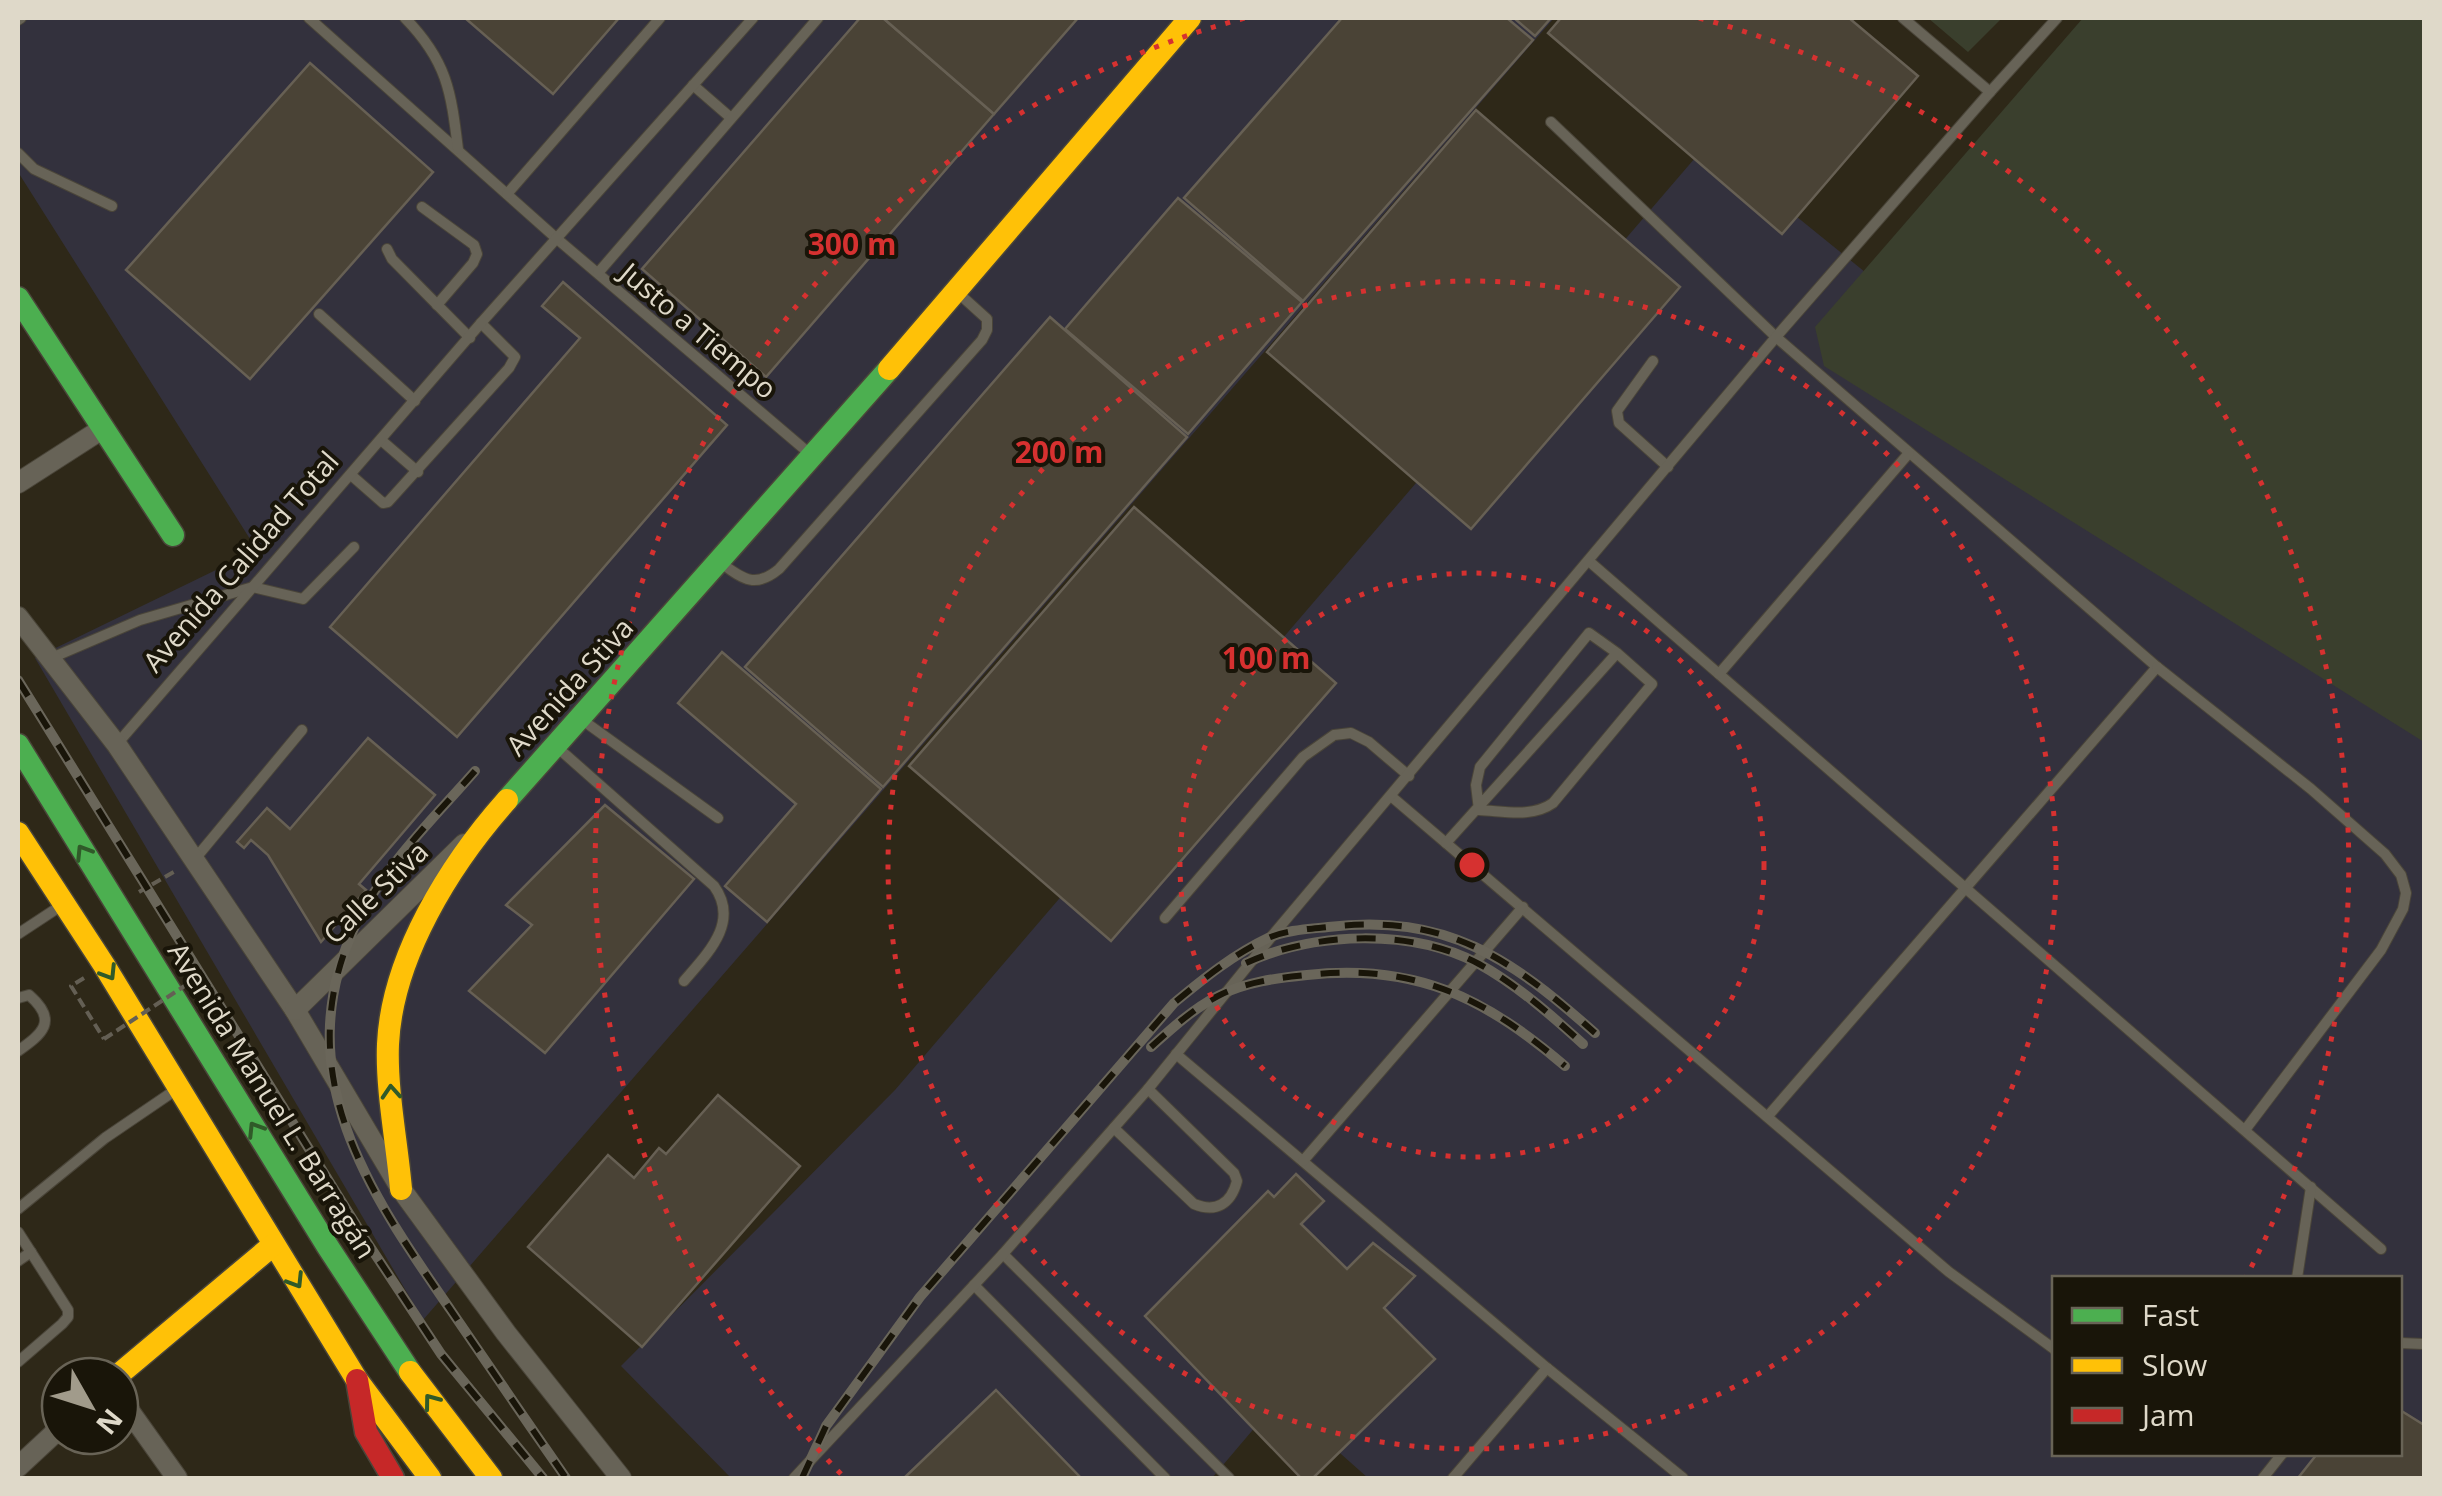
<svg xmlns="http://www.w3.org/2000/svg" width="2442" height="1496" font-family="'Open Sans',sans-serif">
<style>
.industrial{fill:#33313d;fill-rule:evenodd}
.green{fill:#3a3f2d}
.building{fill:#4a4336;stroke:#676054;stroke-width:2.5}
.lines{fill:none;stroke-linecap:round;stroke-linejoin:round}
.lane-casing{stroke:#4a4539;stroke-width:12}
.street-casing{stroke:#4a4539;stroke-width:22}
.fast-casing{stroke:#4a4539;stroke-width:25}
.slow-casing{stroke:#4a4539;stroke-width:25}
.jam-casing{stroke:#4a4539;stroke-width:25}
.path{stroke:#645f54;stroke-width:4;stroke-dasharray:10 5;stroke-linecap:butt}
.lane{stroke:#676357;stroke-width:10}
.street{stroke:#676357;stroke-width:20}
.fast{stroke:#4caf50;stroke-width:22}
.slow{stroke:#ffc107;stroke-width:22}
.jam{stroke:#c62828;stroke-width:22}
.rail-casing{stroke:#6a665a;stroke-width:10}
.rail{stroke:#191509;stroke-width:6;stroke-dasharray:19;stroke-linecap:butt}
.path-bridge{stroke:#645f54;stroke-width:4;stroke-dasharray:10 5;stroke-linecap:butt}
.oneway{stroke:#305a29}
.ring{fill:none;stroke:#d63130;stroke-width:5;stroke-dasharray:5 10}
.labels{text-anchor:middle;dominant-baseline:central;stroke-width:8;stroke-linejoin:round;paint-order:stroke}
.street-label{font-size:28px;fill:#dfd9c9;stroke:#191509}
.centre{fill:#d63130;stroke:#191509;stroke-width:5}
.ring-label{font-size:30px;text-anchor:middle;font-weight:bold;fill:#d63130;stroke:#191509;stroke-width:8;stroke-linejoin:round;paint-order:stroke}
</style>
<rect width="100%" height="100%" fill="#2e2818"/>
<g class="industrial">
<path d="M18,18H1554L423,1320L35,658L257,550L18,172Z"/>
<path d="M1707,144L2424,725V1478H1368L1279,1399L1212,1478H731L621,1366L895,1090ZM2054,1278H2400V1454H2054Z"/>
</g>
<g class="green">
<path d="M1928,18H2002L1968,52Z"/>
<path d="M2083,18H2424V742L1824,366L1815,327Z"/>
</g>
<g class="building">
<path d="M465,18H619L553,94Z"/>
<path d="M860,18H883L994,114L766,377L642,269Z"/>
<path d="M883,18H1078L994,114Z"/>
<path d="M1342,18H1507L1533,40L1303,301L1184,198Z"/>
<path d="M1514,18H1551L1535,36Z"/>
<path d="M1561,18H1849L1918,76L1782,234L1548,33Z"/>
<path d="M310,63L433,172L250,379L126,270Z"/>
<path d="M1476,110L1680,287L1471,529L1267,352Z"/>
<path d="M1178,198L1302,302L1188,434L1065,329Z"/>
<path d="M563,282L727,425L457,737L330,627L580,338L542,306Z"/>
<path d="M1050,317L1187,437L883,787L745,667Z"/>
<path d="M1134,507L1336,683L1111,941L909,766Z"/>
<path d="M722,652L881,789L767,922L725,886L796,804L678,703Z"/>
<path d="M368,738L435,795L359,884L366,890L321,942L268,855L251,840L244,848L237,842L267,808L290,829Z"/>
<path d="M605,805L694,879L545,1053L469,991L532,925L506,905Z"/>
<path d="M718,1095L800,1166L642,1347L528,1247L608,1155L634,1178L659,1148L666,1154Z"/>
<path d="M1296,1174L1324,1201L1301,1224L1347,1269L1373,1243L1415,1276L1384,1308L1435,1359L1313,1478H1301L1145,1316L1268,1191L1274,1197Z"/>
<path d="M996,1390L1081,1478H904Z"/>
<path d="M2400,1410L2424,1425V1478H2298L2317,1454H2400Z"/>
</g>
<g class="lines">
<g class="lane-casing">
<g id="lane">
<path d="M309,18L556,238L810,454"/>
<path d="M405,18C447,61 451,91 458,149"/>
<path d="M18,20L21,18"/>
<path d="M693,85L731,118"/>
<path d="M1990,92L2057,18"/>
<path d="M1551,122L1776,337L2157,667L1768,1116"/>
<path d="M18,153L34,169L112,206"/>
<path d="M507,194L660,18"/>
<path d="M422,207L474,245L477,254L473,263L437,305"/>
<path d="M387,249L392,259L470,338"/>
<path d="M598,273L818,18"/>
<path d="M319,314L415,401"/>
<path d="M1653,361L1617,411L1619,423L1668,467"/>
<path d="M381,440L418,472"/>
<path d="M351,475L383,503L388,502L509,368L515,357L481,323"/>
<path d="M1590,562L2381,1249"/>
<path d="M721,563C743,579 755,589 779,569L982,340L987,330V319L956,291"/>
<path d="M49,659L140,620L253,587L303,599L354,547"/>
<path d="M2157,667L2311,789L2385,854L2401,875L2406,893L2403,909L2381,950L2245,1130"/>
<path d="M1719,674L1909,453"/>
<path d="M581,719L718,818"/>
<path d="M117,744L481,323L753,18"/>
<path d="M558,748L714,886C740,922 708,953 684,981"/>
<path d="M1392,797L1949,1272L2054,1349"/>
<path d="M1446,843L1617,653L1589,633L1480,767L1476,785L1479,810C1504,811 1532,818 1553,803L1652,684L1617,653"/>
<path d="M195,859L302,730"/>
<path d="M1165,918L1303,757L1334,735L1351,733L1369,742L1409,776"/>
<path d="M18,934L59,907"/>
<path d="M18,998L29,995C59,1021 42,1034 18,1051"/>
<path d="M1176,1054L1547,1368L1683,1478"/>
<path d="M1114,1128L1194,1204C1216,1213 1231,1204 1237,1181L1234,1173L1148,1089"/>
<path d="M1303,1161L1523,907"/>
<path d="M18,1209L105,1138L174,1091"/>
<path d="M18,1232L68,1310V1317L62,1324L18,1362"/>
<path d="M1003,1254L1229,1478"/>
<path d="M18,1261L31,1252"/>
<path d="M2297,1278L2311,1187"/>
<path d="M974,1285L1165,1478"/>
<path d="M2400,1343L2424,1344"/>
<path d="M794,1478L1003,1254L1148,1089L1272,936L1776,337L1990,92L1903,18"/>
<path d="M1453,1478L1547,1368"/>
<path d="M2263,1478L2282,1454"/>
</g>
</g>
<g class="street-casing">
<g id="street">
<path d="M18,483L102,429"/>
<path d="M18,617L117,745L295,1010L401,1189L506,1333L621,1478"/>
<path d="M295,1010L464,844"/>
<path d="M120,1398L177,1478"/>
<path d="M18,1467L60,1428"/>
</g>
</g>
<g class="fast-casing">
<g id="fast">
<path d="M18,298L173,535"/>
<path d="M18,745L328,1247L410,1372"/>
<path d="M507,800L889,369"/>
</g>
</g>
<g class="slow-casing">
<g id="slow">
<path d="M889,369L1190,18"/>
<path d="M18,833L104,965L357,1380L430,1478"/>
<path d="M401,1189C397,1143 386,1089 388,1044C392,957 450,864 507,800"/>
<path d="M410,1372L491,1478"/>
<path d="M117,1376L273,1245"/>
</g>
</g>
<g class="jam-casing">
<path id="jam" d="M357,1380L366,1432L393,1478"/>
</g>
<g class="path">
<path d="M139,892L177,870"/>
<path d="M84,978L71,986L104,1039"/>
</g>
<use href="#lane" class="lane"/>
<use href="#street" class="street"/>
<use href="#fast" class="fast"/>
<use href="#slow" class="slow"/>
<use href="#jam" class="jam"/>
<g class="rail-casing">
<g id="rail">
<path d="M18,680L363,1236L441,1354L543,1478"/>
<path d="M475,771C433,819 383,867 355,926C287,1074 369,1192 450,1309C489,1366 527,1422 566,1478"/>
<path d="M1246,963C1314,932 1411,928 1479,964C1517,985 1551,1015 1583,1044"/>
<path d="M1151,1047C1172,1028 1193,1009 1218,996C1245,982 1277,978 1307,975C1414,963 1485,997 1565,1066"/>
<path d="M802,1478L826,1426L920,1297L1174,1003C1203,979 1234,954 1268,938C1286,930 1309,929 1328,927C1447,913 1510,958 1595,1033"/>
</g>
</g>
<use href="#rail" class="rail"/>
<path class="path-bridge" d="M104,1039L189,983"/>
</g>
<defs><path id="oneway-chevron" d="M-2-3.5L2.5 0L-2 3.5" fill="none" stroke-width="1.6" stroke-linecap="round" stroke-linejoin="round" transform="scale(2.5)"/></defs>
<g class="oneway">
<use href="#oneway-chevron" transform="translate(83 852) rotate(-122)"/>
<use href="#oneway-chevron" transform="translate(109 973) rotate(58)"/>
<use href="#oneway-chevron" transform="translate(391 1092) rotate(-94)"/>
<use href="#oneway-chevron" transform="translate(255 1129) rotate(-122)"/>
<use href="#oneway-chevron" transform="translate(296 1281) rotate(58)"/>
<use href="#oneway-chevron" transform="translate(431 1401) rotate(-127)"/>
</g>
<g class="ring">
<circle cx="1472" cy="865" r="292"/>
<circle cx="1472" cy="865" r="584"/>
<path d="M841 1474A877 877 0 0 1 1245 18M1699 18A877 877 0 0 1 2246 1277"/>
</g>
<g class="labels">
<g class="street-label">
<text transform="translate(699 330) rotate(40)">Justo a Tiempo</text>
<text transform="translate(240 561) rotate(-49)">Avenida Calidad Total</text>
<text transform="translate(569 686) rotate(-48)">Avenida Stiva</text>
<text transform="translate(375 892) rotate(-44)">Calle Stiva</text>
<text transform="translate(273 1100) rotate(58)">Avenida Manuel L. Barragán</text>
</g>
</g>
<circle cx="1472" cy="865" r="15" class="centre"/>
<g class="ring-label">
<text x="852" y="255">300 m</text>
<text x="1059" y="463">200 m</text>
<text x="1266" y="669">100 m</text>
</g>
<rect width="2442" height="1496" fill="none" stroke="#dfd9c9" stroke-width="40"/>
<rect x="2052" y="1276" width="350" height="180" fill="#191509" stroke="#686356" stroke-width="2.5"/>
<rect x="2072" y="1308" width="50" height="15" fill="#4caf50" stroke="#686356" stroke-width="2.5"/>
<text x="2142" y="1326" font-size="30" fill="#dfd9c9">Fast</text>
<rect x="2072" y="1358" width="50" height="15" fill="#ffc107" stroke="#686356" stroke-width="2.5"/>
<text x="2142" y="1376" font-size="30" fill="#dfd9c9">Slow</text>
<rect x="2072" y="1408" width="50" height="15" fill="#c62828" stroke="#686356" stroke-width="2.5"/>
<text x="2142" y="1426" font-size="30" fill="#dfd9c9">Jam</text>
<g transform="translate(90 1406) rotate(129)"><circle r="48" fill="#191509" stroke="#686356" stroke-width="2.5"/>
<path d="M0-8L18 38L0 25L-18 38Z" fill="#a19b8b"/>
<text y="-15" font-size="28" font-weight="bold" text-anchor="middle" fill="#dfd9c9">N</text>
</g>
</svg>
